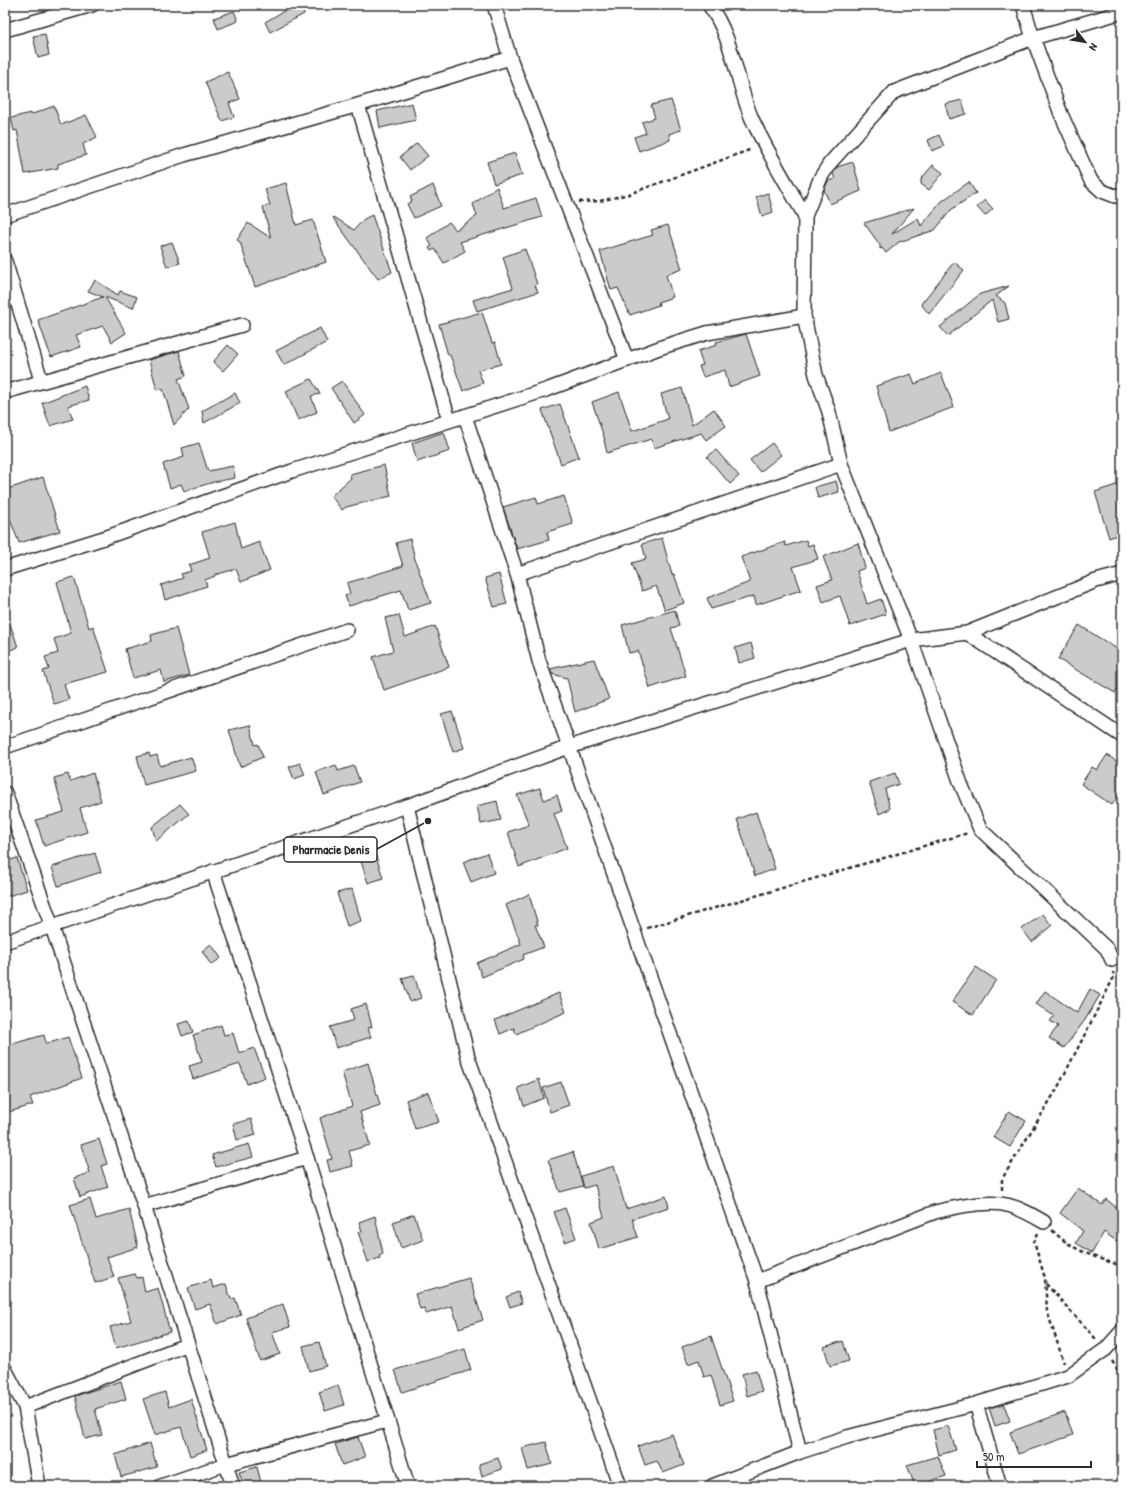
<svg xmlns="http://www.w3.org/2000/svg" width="1127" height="1491" font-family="'Patrick Hand',sans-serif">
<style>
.building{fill:#cbcbcb;stroke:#2b2b2b}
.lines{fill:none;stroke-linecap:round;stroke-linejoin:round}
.minor-casing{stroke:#2b2b2b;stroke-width:16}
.path{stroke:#2b2b2b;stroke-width:2.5;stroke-dasharray:4 3;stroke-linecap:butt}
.minor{stroke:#fff;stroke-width:13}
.leader{fill:none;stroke:#2b2b2b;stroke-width:1.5}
.callout-dot{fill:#2b2b2b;stroke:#fff;stroke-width:1.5}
.callout{fill:#fff;stroke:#2b2b2b;stroke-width:1.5}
.callout-label{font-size:13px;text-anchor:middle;font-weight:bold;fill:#2b2b2b}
</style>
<rect width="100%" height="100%" fill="#fff"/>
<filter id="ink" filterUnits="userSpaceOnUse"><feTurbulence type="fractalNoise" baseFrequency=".025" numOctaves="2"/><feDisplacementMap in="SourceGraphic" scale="8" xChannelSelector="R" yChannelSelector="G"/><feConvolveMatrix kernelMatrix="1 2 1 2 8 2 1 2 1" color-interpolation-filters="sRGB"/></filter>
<g filter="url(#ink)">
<g class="building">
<path d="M294,5H301L304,14L270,32L265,22Z"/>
<path d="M234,11L238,21L218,29L214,18Z"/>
<path d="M45,34L49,55L38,58L33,36Z"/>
<path d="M228,72L240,99L229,103L234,117L222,121L205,82Z"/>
<path d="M671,100L681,130L669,134L670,140L639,151L634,137L646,133L642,122L655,118L651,105Z"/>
<path d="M962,100L966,114L949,119L945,104Z"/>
<path d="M412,103L416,120L380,128L377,111Z"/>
<path d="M54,106L61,125L86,115L97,137L83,144L86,155L58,164V168L25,174L17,130L14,131L11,118L30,113V115Z"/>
<path d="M939,135L944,146L932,151L928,140Z"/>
<path d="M417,143L428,156L410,170L400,157Z"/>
<path d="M515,153L522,175L494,184L487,162Z"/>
<path d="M853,162L861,191L830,204L824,190L828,181L835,179L833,174L837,167Z"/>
<path d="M933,165L943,173L929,190L921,184V179Z"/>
<path d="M969,182L976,193L951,210L935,230L899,242L886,253L882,248L880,249V245L864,223L914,208L892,234L918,218L921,226L942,201Z"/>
<path d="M286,183L296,225L313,220L326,262L255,287L240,242L237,240L248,223L271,238L263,207L270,205L265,189Z"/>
<path d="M433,185L441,206L414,218L407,204L412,201L410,197Z"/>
<path d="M497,187L504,208L536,198L542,217L460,242L465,251L444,263L435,249L431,251L429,248L432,246L427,238L449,222L456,230L477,216L473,204Z"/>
<path d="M768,193L773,212L762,216L756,197Z"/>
<path d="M985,200L993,209L985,216L977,207Z"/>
<path d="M372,215L392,272L378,279L333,218L334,217L354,230L364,219Z"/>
<path d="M668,225L682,269L666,275L673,297L658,302L659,305L630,315L618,288L611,290L600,251L653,235L651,230Z"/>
<path d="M172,242L180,263L167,267L160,246Z"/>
<path d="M525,249L537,284L535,285L538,292L477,311L473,300L513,288L503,257Z"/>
<path d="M954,262L964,270L929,314L921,304Z"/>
<path d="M95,280L118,295L120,291L137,297L133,308L105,297L126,333L112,342L103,326L76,335L81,347L51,357L38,320L103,297L88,291Z"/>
<path d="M1009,286L996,296L1005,303L1009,319L998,322L992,300L948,336L940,327L980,294Z"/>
<path d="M482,312L492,343L495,342L501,364L478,370L483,383L463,391L450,355H448L439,324Z"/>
<path d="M320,328L327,342L284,365L276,351Z"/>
<path d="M746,334L760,376L729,387L725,370L703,377L699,366L703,365L698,351L717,345L716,342Z"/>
<path d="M228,345L238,354L223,371L213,362Z"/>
<path d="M179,351L186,376L178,379L189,409L174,425L163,389L157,390L149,360Z"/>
<path d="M941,373L954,407L889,432L876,386L911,374L915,384Z"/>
<path d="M311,379L320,394L311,396L317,412L298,420L286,391Z"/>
<path d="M342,381L365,415L354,423L331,388Z"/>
<path d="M85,386L89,400L68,406L73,419L50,426L42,403Z"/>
<path d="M682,388L692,425L714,409L726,426L706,440L701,433L654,448L651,439L607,453L604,440H605L592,402L619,392L632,431L668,419L661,394Z"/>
<path d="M235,393L240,403L204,423L202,411Z"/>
<path d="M560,404L579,457L561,464L542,410Z"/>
<path d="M444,432L450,451L417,462L412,443Z"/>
<path d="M199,443L208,471L233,466L235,478L214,482L184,491L181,484L170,488L163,464L184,457L182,448Z"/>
<path d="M772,443L781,455L760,472L750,460Z"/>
<path d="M716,450L739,476L730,484L707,457Z"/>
<path d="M384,465L391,496L346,507L342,510L331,496L351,478L350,474Z"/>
<path d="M43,477L60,531L19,543L5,506V490Z"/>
<path d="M836,481L839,492L818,498L815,487Z"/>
<path d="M1122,483V506L1118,507L1122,520V533L1109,538L1095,492Z"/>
<path d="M564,496L573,524L547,532L549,540L517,549L503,507L536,497L538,504Z"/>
<path d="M235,522L241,549L259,542L270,570L241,582L236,569L214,575L215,576L205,580L207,586L165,600L161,585L183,578L181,574L191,571L189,565L210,558L202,532Z"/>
<path d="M662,538L672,575L674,574L684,603L665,610L656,586L642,591L632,563L646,559L642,544Z"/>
<path d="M410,539L416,563L431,603L408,610L401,590L349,606L345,596L350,594L347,583L403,566L396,543Z"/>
<path d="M806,540L808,546L813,544L818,559L793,567L801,590L756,605L754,596L711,609L707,598L750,582L741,557L785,542L786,546Z"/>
<path d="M858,543L865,568L857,571L867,604L881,599L886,614L850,626L840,596L823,602L817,585L832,580L823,557Z"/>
<path d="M499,574L507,604L494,607L485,578Z"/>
<path d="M74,577L89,628L93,626L108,672L64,684L69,700L54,704L43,671L49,669L45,657L58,653L54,639L71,633L57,582Z"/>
<path d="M675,610L679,626L671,628L686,676L650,688L638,651L629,653L622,625Z"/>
<path d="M7,615L18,647L5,652V616Z"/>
<path d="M399,615L405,637L435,626L449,667L384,690L373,657L393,651L385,618Z"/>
<path d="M1079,625L1122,652V682L1115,693L1058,659Z"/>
<path d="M176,628L189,675L164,682L161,670L133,678L125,649L152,641L151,635Z"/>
<path d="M751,643L755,658L739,663L735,648Z"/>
<path d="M594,659L609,699L575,712L567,678L552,674L550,669Z"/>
<path d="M452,711L464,748L453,752L441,714Z"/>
<path d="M250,725L255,745L258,744L263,757L240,767L229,730Z"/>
<path d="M149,753L150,757L157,755L160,766L191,757L196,771L144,785L137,756Z"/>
<path d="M1107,755L1122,765V790L1112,805L1081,784L1092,767L1097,770Z"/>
<path d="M300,763L305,775L294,779L289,767Z"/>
<path d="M336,765L338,771L354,766L360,782L324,795L316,772Z"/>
<path d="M93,773L101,801L80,808L87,832L44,846L36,820L64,812L54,778L68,774L70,781Z"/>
<path d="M895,773L899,784L885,789L890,809L879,814L869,782Z"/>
<path d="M540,788L544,800L557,795L562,811L554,814L567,848L519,867L508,832L529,825L517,795Z"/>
<path d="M497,801L501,820L481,824L477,806Z"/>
<path d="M180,804L189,814L156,841L152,827Z"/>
<path d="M756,812L775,869L755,876L737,819Z"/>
<path d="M372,844L383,878L368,883L357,849Z"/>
<path d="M95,853L101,872L58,886L52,867Z"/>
<path d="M487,853L494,873L471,882L463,862Z"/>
<path d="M17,858L27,890L5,897V862Z"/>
<path d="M352,889L361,921L347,926L337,893Z"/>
<path d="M529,894L538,925H535L544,947L523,955L524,959L482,977L477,963L521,944L506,905Z"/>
<path d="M1043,914L1052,926L1032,942L1022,929Z"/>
<path d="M211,944L221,958L211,965L202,951Z"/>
<path d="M976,967L996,980L973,1015L952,1002Z"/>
<path d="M414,975L421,998L410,1002L402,978Z"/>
<path d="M1090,989L1100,995L1085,1020L1064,1048L1049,1038L1058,1026L1050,1021L1054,1016L1036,1004L1045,991L1077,1013Z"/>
<path d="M559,993L566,1012L516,1034L514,1028L500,1034L495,1020Z"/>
<path d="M366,1004L372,1027L368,1028L371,1037L336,1048L330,1027L354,1020L351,1009Z"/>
<path d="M189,1021L193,1032L182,1036L178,1024Z"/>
<path d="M221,1025L224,1035L233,1033L239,1053L254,1048L265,1077L247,1084L240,1064L193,1079L189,1066L202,1062L193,1035Z"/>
<path d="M44,1035L46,1044L68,1037L82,1078L30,1097L33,1105L5,1113V1046Z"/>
<path d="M368,1063L380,1105L360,1112L370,1145L349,1151L353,1166L330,1172L327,1160L332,1159L320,1118L352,1106L342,1072Z"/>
<path d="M539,1079L544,1098L524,1106L518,1088Z"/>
<path d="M561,1082L569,1105L550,1112L543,1088Z"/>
<path d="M428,1092L439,1122L415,1129L406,1100Z"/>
<path d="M1009,1111L1026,1121L1010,1147L993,1137Z"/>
<path d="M251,1119L256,1135L237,1140L233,1124Z"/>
<path d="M99,1139L107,1164L101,1166L108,1187L80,1197L74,1178L90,1173L81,1145Z"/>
<path d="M249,1144L253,1157L216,1167L212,1155Z"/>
<path d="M573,1152L583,1186L560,1192L548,1160Z"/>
<path d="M614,1166L626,1209L666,1196L669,1207L632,1219L638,1237L599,1249L591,1222L604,1217L595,1185L584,1188L581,1176Z"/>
<path d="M1078,1188L1102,1205L1106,1199L1122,1212V1245L1104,1232L1092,1253L1076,1243L1083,1231L1060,1213Z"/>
<path d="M90,1199L96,1219L129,1209L138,1247L107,1257L114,1277L95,1283L70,1205Z"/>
<path d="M565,1208L576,1238L565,1242L554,1212Z"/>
<path d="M414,1214L423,1240L401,1248L393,1222Z"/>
<path d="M375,1216L383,1254L379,1256L380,1258L368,1262L358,1232L362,1231L359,1222Z"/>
<path d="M135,1274L137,1278L142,1277L145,1292L158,1288L170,1332L116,1348L110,1327L131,1321L118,1278Z"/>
<path d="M469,1278L483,1320L459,1328L452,1306L426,1314L424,1308L420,1309L415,1294Z"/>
<path d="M211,1280L213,1288L226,1284L231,1299L235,1298L241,1315L217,1324L210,1304L195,1309L188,1288Z"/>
<path d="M518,1292L522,1303L510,1307L506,1297Z"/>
<path d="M283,1304L290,1327L272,1332L280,1354L260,1361L246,1318Z"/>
<path d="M711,1336L733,1401L720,1405L711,1375L704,1377L699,1360L688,1364L682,1347Z"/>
<path d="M843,1341L849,1361L830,1366L824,1347Z"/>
<path d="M319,1342L326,1366L309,1371L303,1346Z"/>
<path d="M465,1349L471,1370L402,1392L395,1370Z"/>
<path d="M756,1370L762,1391L747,1396L742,1374Z"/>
<path d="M121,1381L126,1399L95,1409L102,1435L85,1439L75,1396Z"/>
<path d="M338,1385L344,1405L325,1411L319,1392Z"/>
<path d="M165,1392L169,1407L191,1399L207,1450L190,1456L181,1427L155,1435L143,1399Z"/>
<path d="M1004,1404L1010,1421L995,1426L989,1408Z"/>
<path d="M1065,1412L1073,1435L1018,1454L1010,1432Z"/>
<path d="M948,1426L956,1450L939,1455L933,1430Z"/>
<path d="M672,1434L684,1465L663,1473L657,1461L645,1465L638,1446Z"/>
<path d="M358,1437L365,1457L342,1465L335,1444Z"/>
<path d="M546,1442L552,1464L528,1470L522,1448Z"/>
<path d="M150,1443L157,1467L121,1477L115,1455Z"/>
<path d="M938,1456L946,1476L915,1486L907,1465Z"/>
<path d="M498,1458L502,1469L482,1476L479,1464Z"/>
<path d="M257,1467L262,1486H244L239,1472Z"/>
</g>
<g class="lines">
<g class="minor-casing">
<g id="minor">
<path d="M494,5L510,58L627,360"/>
<path d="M709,5C734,39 736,82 752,119C767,152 787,184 805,216"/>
<path d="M1023,5L1033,38L894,92L830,163L821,177L805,216L804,316L816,375L829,412L841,464L911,640L961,784L980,829L1107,949L1112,960"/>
<path d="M1122,12L1033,38L1061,114L1091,181L1102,191L1115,196L1122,194"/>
<path d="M5,30L92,5"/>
<path d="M358,105L449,420"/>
<path d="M5,215L184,155L358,105L510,58"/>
<path d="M5,261L41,380"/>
<path d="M5,392L242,325"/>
<path d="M465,416L517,574L539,661L757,1281L800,1452"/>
<path d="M5,569L107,537L292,471L546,390L662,347L707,333L804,316"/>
<path d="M517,574L841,464"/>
<path d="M967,633L1122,736"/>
<path d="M5,747L347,630"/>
<path d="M5,793L52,927L144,1206L233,1486"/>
<path d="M407,806L468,1057L620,1486"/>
<path d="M213,871L307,1158L408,1486"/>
<path d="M5,942L407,806L569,747L911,640L967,633L1096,581L1122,574"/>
<path d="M144,1206L307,1158"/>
<path d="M757,1281L935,1212C955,1207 986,1200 1007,1205C1020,1208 1032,1215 1044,1222"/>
<path d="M5,1369L25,1407L39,1486"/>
<path d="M976,1404L1000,1486"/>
<path d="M25,1407L186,1345"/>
<path d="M161,1486L226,1464L387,1421"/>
<path d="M712,1486L800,1452L847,1437L976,1404L1068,1376L1106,1349L1122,1331"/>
</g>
</g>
<g class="path">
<path d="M579,202L600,201L629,194L752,149"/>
<path d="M647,928L968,833"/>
<path d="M1002,1190V1179L1057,1089L1114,977L1113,972"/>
<path d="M1052,1230C1071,1250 1097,1258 1122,1266"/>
<path d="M1038,1233L1034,1242L1045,1278L1047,1311L1064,1363"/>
<path d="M1046,1284L1096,1339"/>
<path d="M1112,1361L1122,1377"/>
</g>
<use href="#minor" class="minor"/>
</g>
</g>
<path class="leader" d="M428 821L377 849"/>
<circle class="callout-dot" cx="428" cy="821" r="4"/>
<rect class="callout" x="284" y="837" width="93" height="25" rx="4"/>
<g class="callout-label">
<text x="331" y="854">Pharmacie Denis</text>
</g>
<rect width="1127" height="1491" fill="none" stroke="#fff" stroke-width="20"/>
<rect x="10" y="10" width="1107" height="1471" fill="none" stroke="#2b2b2b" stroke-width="1.5" filter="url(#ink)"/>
<g transform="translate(1085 42) rotate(121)" stroke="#ffffff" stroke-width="3" paint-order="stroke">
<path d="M0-3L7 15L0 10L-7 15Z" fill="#2b2b2b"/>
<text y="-6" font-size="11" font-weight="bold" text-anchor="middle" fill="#2b2b2b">N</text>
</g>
<path d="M977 1461v6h114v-6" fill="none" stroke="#2b2b2b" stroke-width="2"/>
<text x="983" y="1461" font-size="12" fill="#2b2b2b" stroke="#ffffff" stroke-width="3" paint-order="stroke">50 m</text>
</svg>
